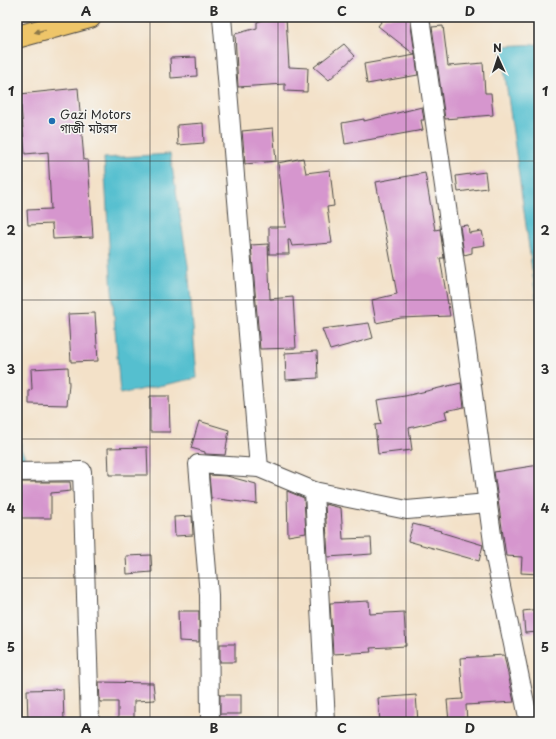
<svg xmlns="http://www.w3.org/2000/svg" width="556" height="739" font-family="'Playpen Sans','Noto Sans Bengali',sans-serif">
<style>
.water{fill:#54bfcf;stroke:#40757d}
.building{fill:#d696ce}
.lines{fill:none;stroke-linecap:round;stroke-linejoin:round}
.minor-casing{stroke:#494643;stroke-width:20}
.highway-casing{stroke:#494643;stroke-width:24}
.minor{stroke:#fff;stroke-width:18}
.highway{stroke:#eec569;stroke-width:22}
.oneway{fill:#8c784a}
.grid{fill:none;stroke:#2b2b2b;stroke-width:1;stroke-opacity:0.55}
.poi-dot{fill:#1f6fb2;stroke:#f6f6f2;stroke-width:1.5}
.labels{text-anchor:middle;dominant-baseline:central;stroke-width:3;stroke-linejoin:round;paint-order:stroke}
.poi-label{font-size:12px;fill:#2b2b2b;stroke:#f6f6f2;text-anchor:start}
.neatline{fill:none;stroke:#2b2b2b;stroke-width:1.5}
.grid-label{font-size:13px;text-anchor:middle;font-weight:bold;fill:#2b2b2b}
</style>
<rect width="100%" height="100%" fill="#f6f6f2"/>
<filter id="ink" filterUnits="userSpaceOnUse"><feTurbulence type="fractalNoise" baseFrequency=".025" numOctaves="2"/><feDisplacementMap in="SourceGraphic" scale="8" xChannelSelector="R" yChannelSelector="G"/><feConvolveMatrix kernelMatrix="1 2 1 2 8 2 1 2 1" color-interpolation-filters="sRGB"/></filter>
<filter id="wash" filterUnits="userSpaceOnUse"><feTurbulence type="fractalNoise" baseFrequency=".012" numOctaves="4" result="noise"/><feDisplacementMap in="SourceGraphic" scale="16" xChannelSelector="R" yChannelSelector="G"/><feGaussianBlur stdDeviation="0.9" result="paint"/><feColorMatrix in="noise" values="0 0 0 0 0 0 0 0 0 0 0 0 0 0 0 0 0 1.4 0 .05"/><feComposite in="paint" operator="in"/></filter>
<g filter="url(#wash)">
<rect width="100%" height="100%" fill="#f3e1c8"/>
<g class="water">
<path d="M539,44V319L501,46Z"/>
<path d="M170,154L188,265L197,378L120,394L111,277L104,158Z"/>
<path d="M17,413L20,418L21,449L23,453L25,455L23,461L17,460Z"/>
</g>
<g id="blocks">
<g class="building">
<path d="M271,17H286L289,67L308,68L307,92L285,91V84L238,87L235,34L257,28V22Z"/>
<path d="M385,17H408L410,19L418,75L367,84L364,64L415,55L378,26Z"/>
<path d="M443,26L448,66L483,63L485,93H491L493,115L445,119L432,27Z"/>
<path d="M344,44L355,56L329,80L314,67Z"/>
<path d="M196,57L197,76L171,78L170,58Z"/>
<path d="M78,88L84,160H88L93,237L53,239L52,224L28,225L27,210L51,209L48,152L25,154L20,94Z"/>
<path d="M422,107L424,120H421L423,130L345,144L342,123L364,119V121Z"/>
<path d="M203,123L204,143L178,145L177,125Z"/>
<path d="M273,128L276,161L245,164L242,131Z"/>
<path d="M303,158L306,173L330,170L334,206L327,207L332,243L292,246L290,240H288L289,254H269V227H286L278,163Z"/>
<path d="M485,172L487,188L458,192L456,176Z"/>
<path d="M425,173L435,230L440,229L444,258H440L450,316L401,318L376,323L372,300L397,294L376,182Z"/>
<path d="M468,225L469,233L482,231L485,245L472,247V253L464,255L460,226Z"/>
<path d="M268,244L270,299L293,297L296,348L260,349L251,245Z"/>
<path d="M95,313L98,361L71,362L68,314Z"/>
<path d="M369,323L373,338L330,350L322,329Z"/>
<path d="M317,351L318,378L286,380L285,353Z"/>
<path d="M68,367L69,384L67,405L29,404V390L32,389L31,369Z"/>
<path d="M461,383L464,407L445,411L447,419L409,428L412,450L378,454L375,425L381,424L377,400L405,396Z"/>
<path d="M150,396H169L170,432H150Z"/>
<path d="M199,421L229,430L225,455L205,454V452L191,448Z"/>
<path d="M147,447L148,475H109L108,448Z"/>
<path d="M539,465V574L521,573L522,557L506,556L494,472Z"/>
<path d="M209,475L227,476L256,484L257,504L211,498Z"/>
<path d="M17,482H70L71,491L51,493V518H21V494H17Z"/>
<path d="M287,491L304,498L306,533L288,536Z"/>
<path d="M325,504L341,508L343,539L371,538L372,554L328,557Z"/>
<path d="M192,516L193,535L175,536L174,517Z"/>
<path d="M413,524L441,531L440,532L483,545L479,561L408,541Z"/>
<path d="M151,555L152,572L127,574L126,556Z"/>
<path d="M369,601L370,614L404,612L406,646L370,648L371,652L333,654L330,603Z"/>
<path d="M539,609V632L525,633L523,611Z"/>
<path d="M178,611H199V642L179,641Z"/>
<rect x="220" y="644" width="15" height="18"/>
<path d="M504,655L514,702L466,705L467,722H449L447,700L463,699L460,658Z"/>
<path d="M99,682L153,683L155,700L134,701V719H118V702H100Z"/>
<path d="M63,689L64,722H28L27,690Z"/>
<rect x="220" y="695" width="21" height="19"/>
<path d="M416,695L418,722H380L378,698Z"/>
</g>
</g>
</g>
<g filter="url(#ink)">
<use href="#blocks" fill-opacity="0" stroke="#494643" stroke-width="1"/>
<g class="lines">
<g class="minor-casing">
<g id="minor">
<path d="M222,17L259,468L314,491L407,510L488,503"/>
<path d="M420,17L463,320L495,557L529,722"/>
<path d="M17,472L82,471L90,722"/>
<path d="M314,491L326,722"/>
<path d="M210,722L209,595L198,464L259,468"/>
</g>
</g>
<g class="highway-casing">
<path id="highway" d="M17,37L90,17"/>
</g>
<use href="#minor" class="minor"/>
<use href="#highway" class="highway"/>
</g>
<defs><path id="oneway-solid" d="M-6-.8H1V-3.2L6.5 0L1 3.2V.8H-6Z"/></defs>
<use class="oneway" href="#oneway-solid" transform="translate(40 31) rotate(165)"/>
</g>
<path class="grid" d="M150,17V722M278,17V722M406,17V722M17,161H539M17,300H539M17,439H539M17,578H539"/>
<circle class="poi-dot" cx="52" cy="121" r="4"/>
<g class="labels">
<g class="poi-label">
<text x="60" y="114">Gazi Motors<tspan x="60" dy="14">গাজী মটরস</tspan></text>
</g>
</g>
<rect width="556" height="739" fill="none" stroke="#f6f6f2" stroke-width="44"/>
<g transform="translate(498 58) rotate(357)" stroke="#f6f6f2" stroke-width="3" paint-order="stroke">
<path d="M0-3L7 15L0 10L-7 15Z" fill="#2b2b2b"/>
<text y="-6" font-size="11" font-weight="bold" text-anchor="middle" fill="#2b2b2b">N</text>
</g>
<rect x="22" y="22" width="512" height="695" class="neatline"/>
<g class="grid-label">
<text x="86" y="16">A</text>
<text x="214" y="16">B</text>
<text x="342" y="16">C</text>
<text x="470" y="16">D</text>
<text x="11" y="96">1</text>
<text x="545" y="96">1</text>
<text x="11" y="235">2</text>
<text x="545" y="235">2</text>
<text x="11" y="374">3</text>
<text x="545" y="374">3</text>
<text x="11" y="513">4</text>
<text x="545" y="513">4</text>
<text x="11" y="652">5</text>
<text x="545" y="652">5</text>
<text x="86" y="733">A</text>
<text x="214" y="733">B</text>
<text x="342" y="733">C</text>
<text x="470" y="733">D</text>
</g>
</svg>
